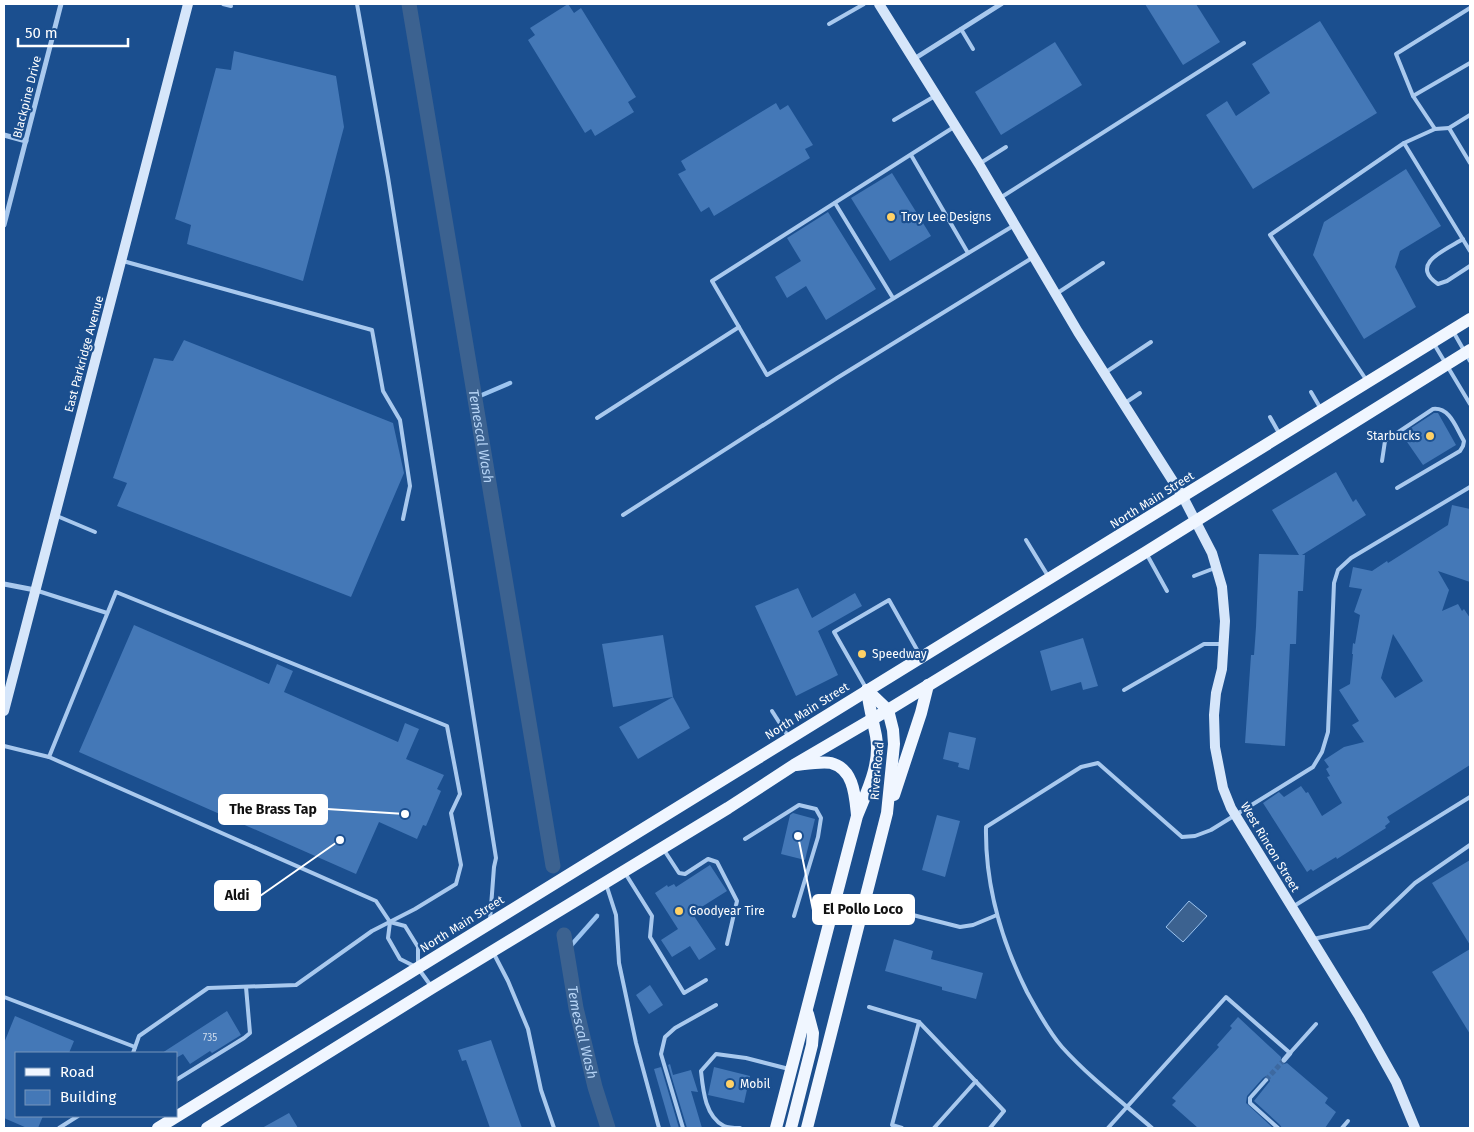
<svg xmlns="http://www.w3.org/2000/svg" width="1474" height="1132" font-family="'Fira Sans',sans-serif">
<style>
.water{fill:#3c6290;stroke:#9cc4f0}
.lines{fill:none;stroke-linecap:round;stroke-linejoin:round}
.stream{stroke:#9cc4f0;stroke-width:4.5}
.canal{stroke:#3c6290;stroke-width:15}
.building{fill:#4478b7;fill-rule:evenodd}
.street-tunnel{stroke:#3d69a0;stroke-width:5;stroke-dasharray:5 2.5;stroke-linecap:butt}
.lane{stroke:#a9c9ee;stroke-width:4}
.street{stroke:#a9c9ee;stroke-width:5}
.secondary{stroke:#d6e6fa;stroke-width:10}
.primary{stroke:#f0f6ff;stroke-width:12}
.poi-dot{fill:#ffd166;stroke:#1b4f8f;stroke-width:2}
.labels{text-anchor:middle;dominant-baseline:central;stroke-width:4.5;stroke-linejoin:round;paint-order:stroke}
.number-label{font-size:10px;fill:#d0dded}
.street-label{font-size:12px;fill:#fff;stroke:#1b4f8f}
.poi-label{font-size:12px;fill:#fff;stroke:#1b4f8f;text-anchor:start}
.water-label{font-size:14px;font-style:italic;fill:#b5d3f5;stroke:#1b4f8f}
.leader{fill:none;stroke:#fff;stroke-width:2}
.callout-dot{fill:#fff;stroke:#1b4f8f;stroke-width:2}
.callout{fill:#fff;stroke:#fff;stroke-width:2}
.callout-label{font-size:14px;text-anchor:middle;font-weight:bold;fill:#111}
</style>
<rect width="100%" height="100%" fill="#1b4f8f"/>
<path class="water" d="M1189,901L1207,916L1183,942L1166,927Z"/>
<g class="lines">
<g class="stream">
<path d="M475,398L510,383"/>
<path d="M567,950L597,916"/>
</g>
<g class="canal">
<path id="s1" d="M409,4L553,866"/>
<path id="s2" d="M564,935L576,1008L595,1087L608,1128"/>
</g>
</g>
<g class="building">
<path d="M568,4L574,13L581,8L636,97L628,102L634,112L595,136L591,129L585,133L528,40L535,35L530,28Z"/>
<path d="M1145,4H1196L1220,42L1183,65Z"/>
<path d="M1320,21L1377,113L1253,189L1206,115L1227,101L1236,116L1270,93L1252,64Z"/>
<path d="M1055,42L1082,85L1001,135L975,92Z"/>
<path d="M234,51L336,76L344,127L303,281L187,244L191,225L175,219L216,68L231,70Z"/>
<path d="M776,103L780,110L788,105L813,145L805,149L810,158L714,216L709,207L701,212L678,174L686,170L681,161Z"/>
<path d="M1406,169L1441,226L1400,251L1395,267L1416,307L1364,339L1313,255L1324,222Z"/>
<path d="M892,173L931,236L890,261L851,198Z"/>
<path d="M828,212L876,289L826,320L806,286L787,298L775,277L801,261L787,238Z"/>
<path d="M184,340L393,423L404,473L351,597L117,506L127,483L113,478L154,358L173,361Z"/>
<path d="M1434,413H1438L1456,445L1423,465L1405,439L1414,433L1411,428Z"/>
<path d="M1336,472L1353,502L1356,499L1366,515L1302,555H1305L1303,591H1298L1296,644H1290L1285,746L1245,743L1251,655H1254L1256,627L1259,554L1299,555L1272,510Z"/>
<path d="M1452,505L1470,509L1469,527L1470,528V582L1438,571L1449,590L1442,611L1458,604L1462,611L1464,609L1470,618V765L1387,817L1390,822L1385,826L1386,828L1337,859L1336,857L1313,871L1311,869L1307,872L1263,803L1279,792L1284,797L1301,786L1306,793L1308,792L1322,816L1342,803L1327,777L1330,776L1326,769L1329,767L1324,760L1344,747L1364,742L1352,725L1359,721L1339,690L1350,684L1353,654H1352L1353,643L1355,644L1360,615L1354,612L1362,589L1349,587L1353,567L1372,571L1387,561L1388,563L1448,525ZM1393,634L1423,681L1395,698L1381,678Z"/>
<path d="M798,588L812,618L855,593L862,606L818,631L838,675L796,696L755,606Z"/>
<path d="M134,625L269,684L277,664L293,671L284,692L398,742L405,723L419,729L406,759L444,775L437,789L441,791L426,826L423,825L417,839L379,822L356,874L79,752Z"/>
<path d="M663,635L673,697L613,707L602,644Z"/>
<path d="M1083,638L1098,686L1083,690L1081,682L1051,691L1040,651Z"/>
<path d="M673,697L690,728L638,759L619,727Z"/>
<path d="M949,732L976,738L969,770L958,767L959,763L943,759Z"/>
<path d="M793,813L815,819L805,860L781,854L790,815Z"/>
<path d="M937,815L960,821L945,877L922,870Z"/>
<path d="M1470,860V945L1432,883Z"/>
<path d="M710,865L727,891L692,913L716,949L699,960L690,946L672,957L661,940L678,929L655,893L667,885L668,887L674,884L676,887Z"/>
<path d="M894,939L933,951L931,959L983,973L976,999L942,990V987L885,971Z"/>
<path d="M1470,949V1034L1432,972Z"/>
<path d="M650,985L663,1005L649,1014L636,995Z"/>
<path d="M227,1011L241,1035L212,1053L210,1051L190,1064L183,1054L176,1058V1053H162Z"/>
<path d="M15,1016L74,1041L69,1053H16V1116H43L38,1128H27L4,1118V1043Z"/>
<path d="M1238,1017L1281,1057V1063L1284,1064L1287,1063L1328,1098L1325,1103L1336,1112L1325,1128H1282L1280,1125L1254,1101L1270,1081L1269,1078L1266,1076L1263,1078L1247,1096L1246,1103L1273,1128H1198L1172,1105L1176,1101L1172,1098L1219,1047L1217,1045L1232,1028L1230,1026Z"/>
<path d="M491,1040L522,1128H490L466,1060L462,1061L458,1050Z"/>
<path d="M670,1064L673,1075L691,1070L698,1092L691,1091L702,1128H687L668,1065Z"/>
<path d="M661,1067L679,1128H671L654,1069Z"/>
<path d="M714,1067L750,1076L744,1103L708,1095Z"/>
<path d="M289,1113L298,1128H262Z"/>
</g>
<g class="lines">
<path class="street-tunnel" d="M1266,1080L1284,1060"/>
<g class="lane">
<path d="M223,4L231,6"/>
<path d="M357,4L388,177L496,858L494,867L490,920"/>
<path d="M829,24L864,4"/>
<path d="M961,29L973,49"/>
<path d="M1413,96L1396,54L1470,8"/>
<path d="M1470,115L1449,128L1470,163"/>
<path d="M894,120L935,96"/>
<path d="M954,127L712,281L767,375L1013,226"/>
<path d="M1449,128L1435,129L1413,96L1470,63"/>
<path d="M1404,143L1435,129"/>
<path d="M911,155L968,253"/>
<path d="M979,164L1006,147"/>
<path d="M1000,198L1244,43"/>
<path d="M835,203L893,298"/>
<path d="M1463,239C1447,249 1408,264 1438,284L1447,281L1470,266"/>
<path d="M123,261L372,330L383,391L400,420L410,486L403,519"/>
<path d="M1056,294L1103,263"/>
<path d="M1454,333L1470,361"/>
<path d="M1434,344L1470,404"/>
<path d="M1106,372L1151,342"/>
<path d="M1367,381L1270,235L1404,143L1470,251"/>
<path d="M1311,392L1321,409"/>
<path d="M1125,403L1140,393"/>
<path d="M1270,417L1279,433"/>
<path d="M597,418L739,327"/>
<path d="M1382,461L1385,441L1433,409C1450,407 1456,428 1464,441L1463,446L1460,451L1397,488"/>
<path d="M623,515L837,378L1032,258"/>
<path d="M57,516L95,532"/>
<path d="M1026,540L1048,576"/>
<path d="M1146,553L1167,591"/>
<path d="M1194,576L1215,568"/>
<path d="M35,590L107,613"/>
<path d="M866,688L834,632L889,600L920,655"/>
<path d="M1124,690L1204,644H1222"/>
<path d="M772,711L788,736"/>
<path d="M4,746L49,757L376,901L390,922L388,938L400,959L418,968L431,986"/>
<path d="M49,757L116,592L447,726L460,794L451,813L461,865L456,884L415,909L372,931L296,985L208,988L139,1036L133,1053"/>
<path d="M745,839L799,805L816,809L821,818L818,837L794,916"/>
<path d="M664,850L679,873L685,874L708,859L717,862L737,901L727,944"/>
<path d="M625,873L652,916L650,937L684,993L706,980"/>
<path d="M606,884L616,915L619,963L636,1043L659,1128"/>
<path d="M1294,906L1470,797"/>
<path d="M897,911L960,927L973,925L997,915"/>
<path d="M390,922L405,926L418,947V965"/>
<path d="M1313,939L1369,927L1415,883L1470,845"/>
<path d="M494,954L508,981L528,1029L541,1090L554,1128"/>
<path d="M4,997L135,1047"/>
<path d="M869,1007L919,1022L1004,1111L990,1128"/>
<path d="M176,1080L244,1038L250,1033L246,987"/>
<path d="M1266,1080L1250,1098V1103L1278,1128"/>
<path d="M59,1128L78,1116"/>
<path d="M683,1128L661,1054L665,1037L675,1028L716,1005"/>
<path d="M740,1128C736,1128 728,1128 724,1126C705,1116 703,1090 701,1071L716,1054L746,1058L789,1069"/>
<path d="M902,1128L892,1125L919,1022"/>
<path d="M934,1128L976,1081"/>
<path d="M1108,1128L1226,997L1290,1053L1316,1024"/>
<path d="M1152,1128C1122,1102 1089,1077 1062,1047C1048,1031 1037,1010 1027,992C1001,940 985,886 986,827L1081,767L1098,763L1182,837L1195,836L1211,830L1313,767L1322,752L1328,732L1334,583L1338,570L1351,558L1470,487"/>
<path d="M1342,1128L1348,1121"/>
</g>
<g class="street">
<path d="M914,59L1001,4"/>
<path d="M4,135L26,141"/>
<path d="M4,225L61,4"/>
<path d="M4,584L35,590"/>
<path d="M1284,1060L1290,1053"/>
</g>
<g class="secondary">
<path d="M879,4L979,164L1078,332L1183,497L1212,553L1222,587L1225,621L1222,669L1216,693L1214,715L1215,747L1223,788L1231,808L1359,1016L1396,1082L1415,1128"/>
<path d="M4,711L188,4"/>
</g>
<g class="primary">
<path d="M796,765C805,764 823,761 831,763C854,769 855,796 857,815"/>
<path d="M894,795L921,713L928,685"/>
<path d="M158,1128L1470,319"/>
<path d="M207,1128L432,988L728,808L794,765L888,710L1146,552L1470,350"/>
<path d="M776,1128L857,816C867,791 881,764 876,736C873,721 869,706 867,690"/>
<path d="M791,1128L812,1045L813,1033L808,1014"/>
<path d="M807,1128L887,813L894,744L893,730L888,710L867,690"/>
</g>
</g>
<g class="poi-dot">
<circle cx="891" cy="217" r="5"/>
<circle cx="1430" cy="436" r="5"/>
<circle cx="862" cy="654" r="5"/>
<circle cx="679" cy="911" r="5"/>
<circle cx="730" cy="1084" r="5"/>
</g>
<g class="labels">
<g class="number-label">
<text x="210" y="1038">735</text>
</g>
<g class="street-label">
<text transform="translate(27 97) rotate(-76)">Blackpine Drive</text>
<text transform="translate(84 354) rotate(-75)">East Parkridge Avenue</text>
<text transform="translate(1152 500) rotate(-32)">North Main Street</text>
<text transform="translate(807 711) rotate(-32)">North Main Street</text>
<text transform="translate(877 771) rotate(-85)">River Road</text>
<text transform="translate(1270 847) rotate(59)">West Rincon Street</text>
<text transform="translate(462 924) rotate(-32)">North Main Street</text>
</g>
<g class="poi-label">
<text x="901" y="217">Troy Lee Designs</text>
<text x="1420" y="436" text-anchor="end">Starbucks</text>
<text x="872" y="654">Speedway</text>
<text x="689" y="911">Goodyear Tire</text>
<text x="740" y="1084">Mobil</text>
</g>
<g class="water-label">
<text stroke="none"><textPath href="#s1" startOffset="438">Temescal Wash</textPath></text>
<text stroke="none"><textPath href="#s2" startOffset="99">Temescal Wash</textPath></text>
</g>
</g>
<path class="leader" d="M405 814L327 809M340 840L260 896M798 836L813 910"/>
<g class="callout-dot">
<circle cx="405" cy="814" r="5"/>
<circle cx="340" cy="840" r="5"/>
<circle cx="798" cy="836" r="5"/>
</g>
<g class="callout">
<rect x="219" y="795" width="108" height="29" rx="5"/>
<rect x="215" y="881" width="45" height="29" rx="5"/>
<rect x="813" y="895" width="101" height="29" rx="5"/>
</g>
<g class="callout-label">
<text x="273" y="814">The Brass Tap</text>
<text x="237" y="900">Aldi</text>
<text x="863" y="914">El Pollo Loco</text>
</g>
<rect width="1474" height="1132" fill="none" stroke="#ffffff" stroke-width="10"/>
<rect x="15" y="1052" width="162" height="65" fill="#1b4f8f" stroke="#7695bc"/>
<rect x="25" y="1068" width="25" height="8" fill="#f0f6ff" stroke="#7695bc"/>
<text x="60" y="1077" font-size="15" fill="#ffffff">Road</text>
<rect x="25" y="1090" width="25" height="15" fill="#4478b7" stroke="#7695bc"/>
<text x="60" y="1102" font-size="15" fill="#ffffff">Building</text>
<path d="M18 38v8h110v-8" fill="none" stroke="#ffffff" stroke-width="2.5"/>
<text x="25" y="38" font-size="15" fill="#ffffff" stroke="#1b4f8f" stroke-width="4" paint-order="stroke">50 m</text>
</svg>
